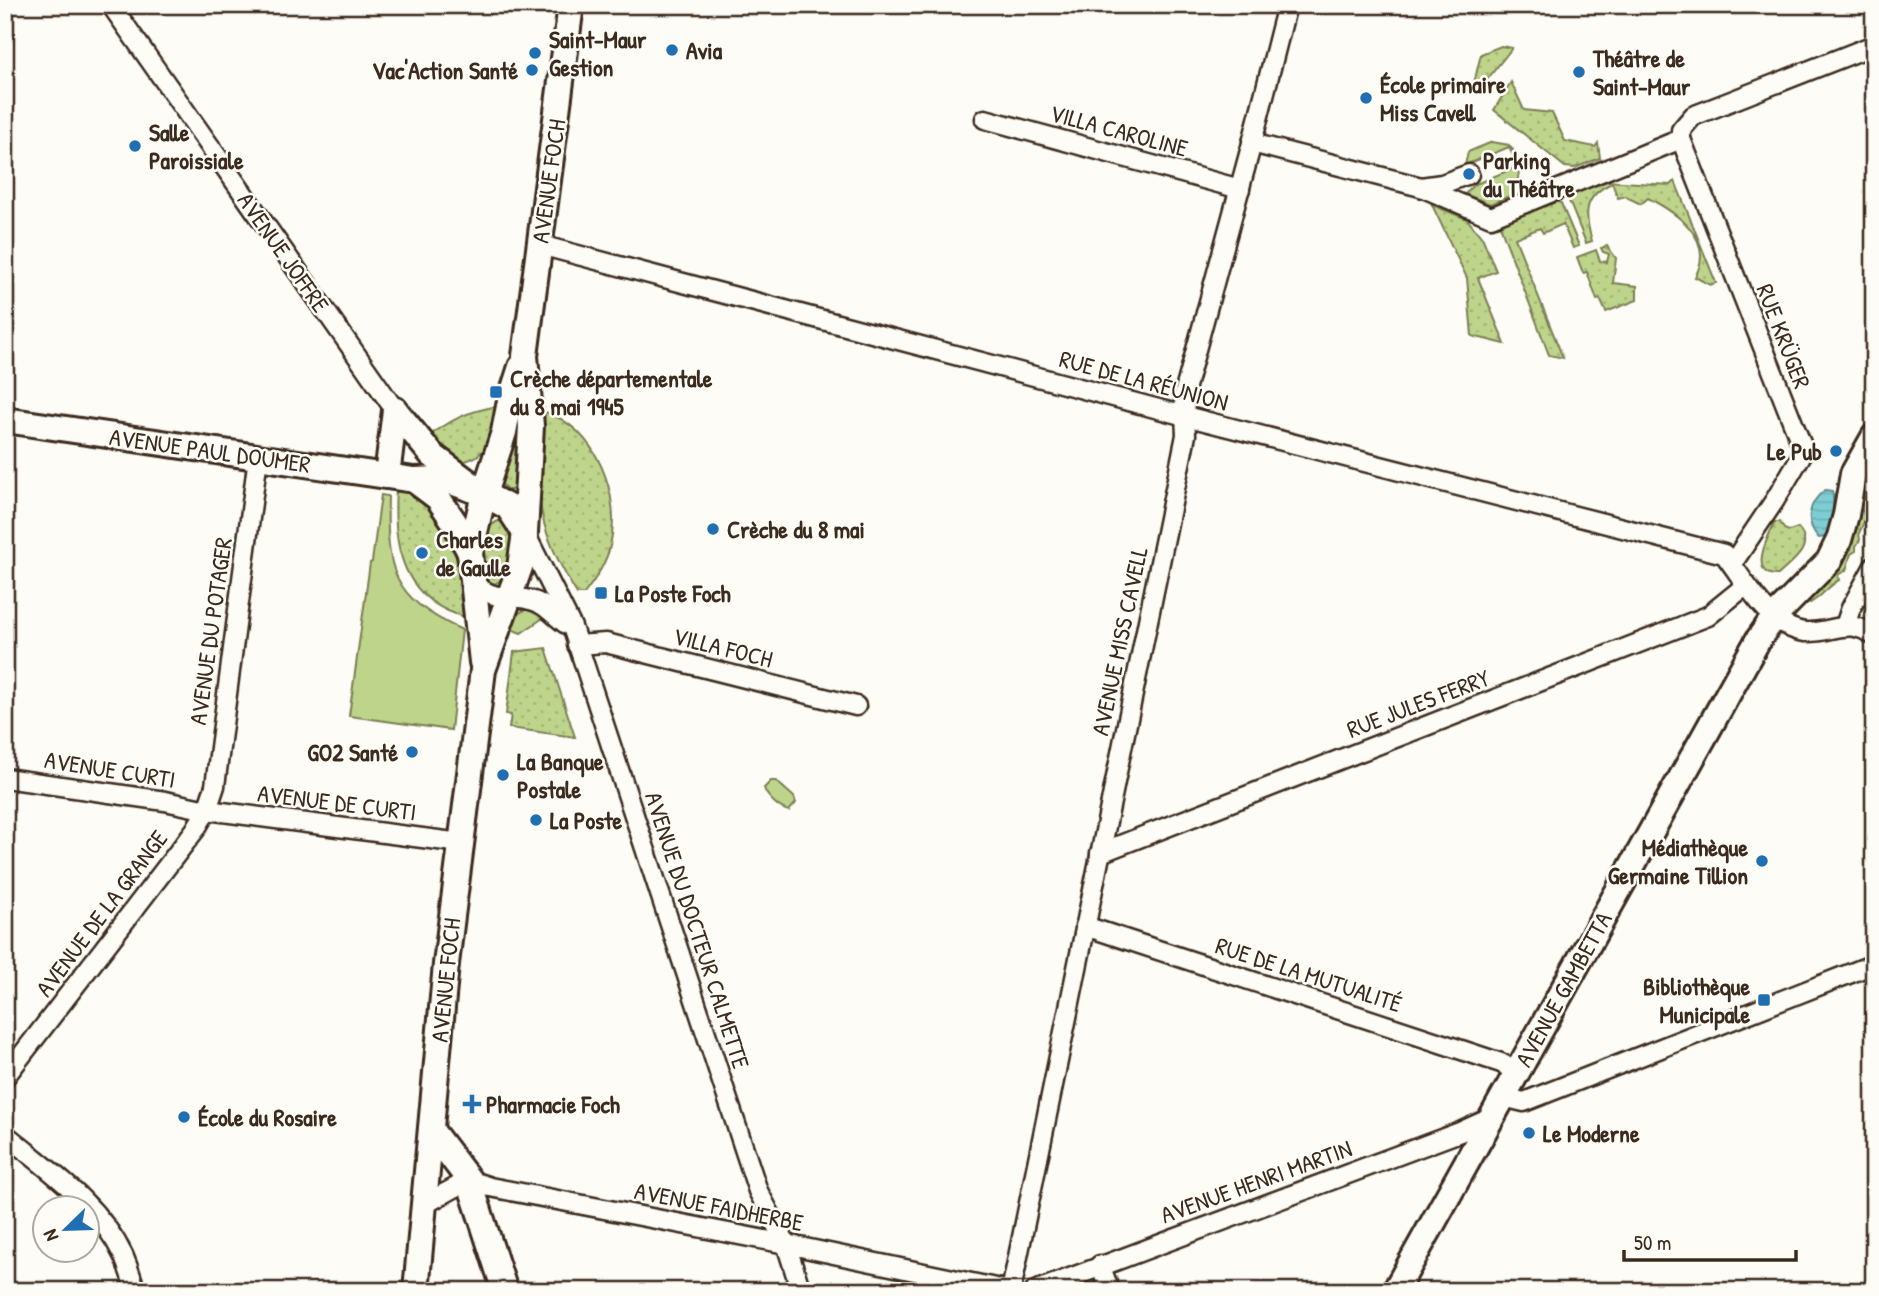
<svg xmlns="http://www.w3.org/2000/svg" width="1879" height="1296" font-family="'Patrick Hand',sans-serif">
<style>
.green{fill:#bdd48a;stroke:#7c7f54;stroke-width:2}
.garden{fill:url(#garden-dots);stroke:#7c7f54;stroke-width:2}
.water{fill:url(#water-rules);stroke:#638c8b;stroke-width:2}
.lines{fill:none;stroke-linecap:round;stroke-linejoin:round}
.street-casing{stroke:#3b2a1e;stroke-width:23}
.secondary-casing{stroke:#3b2a1e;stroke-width:30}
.street{stroke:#fdfcf7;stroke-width:18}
.secondary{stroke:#fdfcf7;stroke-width:24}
.poi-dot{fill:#1f6fb2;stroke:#fdfcf7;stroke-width:2.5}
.labels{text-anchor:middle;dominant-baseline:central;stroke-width:5;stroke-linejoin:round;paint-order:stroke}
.poi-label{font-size:24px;font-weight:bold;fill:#3b2a1e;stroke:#fdfcf7;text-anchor:start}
.street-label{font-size:24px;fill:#3b2a1e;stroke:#fdfcf7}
</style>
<defs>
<pattern id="garden-dots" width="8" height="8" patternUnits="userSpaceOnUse" patternTransform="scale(1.75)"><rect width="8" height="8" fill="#bdd48a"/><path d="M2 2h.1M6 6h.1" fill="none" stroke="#a3b677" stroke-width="1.8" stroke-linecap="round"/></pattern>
<pattern id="water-rules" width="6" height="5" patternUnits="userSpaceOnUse" patternTransform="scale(1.75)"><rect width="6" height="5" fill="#7dced4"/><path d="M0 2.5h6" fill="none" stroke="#6db1b6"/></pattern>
</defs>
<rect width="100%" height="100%" fill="#fdfcf7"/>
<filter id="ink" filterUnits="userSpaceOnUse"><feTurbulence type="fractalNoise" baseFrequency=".0143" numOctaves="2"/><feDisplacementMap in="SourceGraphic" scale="14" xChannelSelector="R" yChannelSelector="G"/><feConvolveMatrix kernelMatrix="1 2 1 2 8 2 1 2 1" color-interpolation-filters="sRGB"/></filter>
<g filter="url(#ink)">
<g class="green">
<path d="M1492,142L1509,145C1524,161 1519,175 1515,194L1490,204L1465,194L1473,185L1514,168L1519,169L1509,147L1465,165L1468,152Z"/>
<path d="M381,495L388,496C386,569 391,598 462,630L451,730L349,716L370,563L372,562Z"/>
<path d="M529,608L546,616L521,633L509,628L515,615Z"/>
<path d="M771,781H776L794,797L796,803L789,811C780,809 767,798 764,788Z"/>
</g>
<g class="garden">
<path d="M1501,46L1512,48L1478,91L1473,87L1481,54Z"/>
<path d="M1511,82L1524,110L1552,113L1565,141L1595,147L1598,143L1600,158L1575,168L1565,167L1494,110Z"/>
<path d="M1606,181L1671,185L1675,181L1716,283L1710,285L1695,277C1716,239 1677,213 1648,198L1641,204L1628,198L1626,196L1618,198L1612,183C1583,196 1584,214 1592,241L1586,243L1569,201L1570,195Z"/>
<path d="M1553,201L1561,203L1579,246L1573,248L1563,224L1543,233L1540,228L1515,238L1563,358L1549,355L1499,223Z"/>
<path d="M1432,205L1467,219L1483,239L1496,271L1478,278L1505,344L1472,336L1467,278Z"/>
<path d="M1607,246L1616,258L1613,283L1637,286V300L1606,312L1600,299L1597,300L1587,272L1583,273L1577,257L1596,250L1600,261L1607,262L1609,254L1603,252L1601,248Z"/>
<path d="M498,406C492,433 492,457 460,462L426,438C453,419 465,412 498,406Z"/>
<path d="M521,410L516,485L512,490H508L500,483Z"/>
<path d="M545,412C597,428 622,497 610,546C606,564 595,580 584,594H577C562,569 548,543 542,515C537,487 542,441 545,412Z"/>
<path d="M1864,483L1866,484L1864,489C1868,500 1867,501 1863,511L1866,518L1859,533L1860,540L1856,546V551L1851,554L1846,570L1838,575L1839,580C1828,586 1822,597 1810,603L1808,601L1826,581Z"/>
<path d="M396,490C409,493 422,495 432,503C452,522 465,591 469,618C404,603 392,549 396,490Z"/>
<path d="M498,521L505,522C507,526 513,532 514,537C517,552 508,577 495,584L485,581L479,573C481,555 479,530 498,521Z"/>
<path d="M1775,522H1780L1784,529L1789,531L1798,528C1816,547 1791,562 1778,575C1747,576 1768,536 1775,522Z"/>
<path d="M546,648L575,737L509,728L511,715L506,714L514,652Z"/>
</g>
<path class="water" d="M1825,490L1832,491C1836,505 1830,524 1825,537L1819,538C1804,522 1808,503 1825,490Z"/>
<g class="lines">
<g class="street-casing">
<g id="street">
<path d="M111,5L395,410"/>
<path d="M985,119L1240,189"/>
<path d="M1252,143L1421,187L1442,184L1469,174"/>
<path d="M1421,187L1491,217L1681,139"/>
<path d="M540,245L1185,416L1724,554C1744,579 1769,628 1805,632C1833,634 1848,616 1874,636"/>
<path d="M525,533L572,627L758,1191L786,1244L801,1291"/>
<path d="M1732,564L1775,500L1804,451L1681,139V130L1693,116L1874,45"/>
<path d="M473,583C498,603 503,593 530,600C545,603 553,615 566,624"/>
<path d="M1845,626L1851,608L1874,566"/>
<path d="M577,645L606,643L856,706"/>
<path d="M5,778L165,801L207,810L461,843"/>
<path d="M1100,853L1708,616L1745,586"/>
<path d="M1085,926L1501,1063L1517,1072"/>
<path d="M5,1077L195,830L207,810L215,786L258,457"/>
<path d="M1503,1097L1524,1102L1874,964"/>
<path d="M5,1134C47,1169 99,1204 123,1255C128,1266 132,1279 136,1291"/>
<path d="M425,1204L469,1180L490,1187L786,1244L1010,1291"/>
<path d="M1100,1265L1110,1291"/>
<path d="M1011,1291L1186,435L1184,394L1252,143L1287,5"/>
<path d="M1035,1291L1460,1132L1493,1117"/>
</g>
</g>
<g class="secondary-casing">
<g id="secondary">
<path d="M395,410L432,455L484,494L508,507L525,533"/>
<path d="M5,420L414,480L444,479L484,494"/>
<path d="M387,476L395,410"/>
<path d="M414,480L438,498L455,523L470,553"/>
<path d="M482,662L470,553L484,494L504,432L510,401L521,367"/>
<path d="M431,1130L469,1180L505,1291"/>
<path d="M416,1291L446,964L483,670L520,567L525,533L531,426L525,356L571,5"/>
<path d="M1395,1291L1758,640L1775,616L1829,561L1839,540L1846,515L1853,474L1874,437"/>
</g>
</g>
<use href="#street" class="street"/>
<use href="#secondary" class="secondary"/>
</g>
</g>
<g class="poi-dot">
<circle cx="672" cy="50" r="7"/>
<circle cx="535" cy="53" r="7"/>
<circle cx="532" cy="70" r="7"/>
<circle cx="1579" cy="72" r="7"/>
<circle cx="1366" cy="98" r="7"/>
<circle cx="135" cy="146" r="7"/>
<circle cx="1469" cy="174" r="7"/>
<rect x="489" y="385" width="14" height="14" rx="3.5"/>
<circle cx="1836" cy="451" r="7"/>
<circle cx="713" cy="529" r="7"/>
<circle cx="422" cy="553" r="7"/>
<rect x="594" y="586" width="14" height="14" rx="3.5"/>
<circle cx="412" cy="752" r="7"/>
<circle cx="503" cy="775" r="7"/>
<circle cx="536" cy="820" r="7"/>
<circle cx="1762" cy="861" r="7"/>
<rect x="1757" y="993" width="14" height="14" rx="3.5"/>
<path d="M468.5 1093.5h7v7h7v7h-7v7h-7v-7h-7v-7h7z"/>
<circle cx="184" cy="1117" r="7"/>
<circle cx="1529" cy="1133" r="7"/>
</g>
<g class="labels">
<g class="poi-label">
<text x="549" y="39">Saint-Maur<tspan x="549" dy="28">Gestion</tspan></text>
<text x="686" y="50">Avia</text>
<text x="1593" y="58">Théâtre de<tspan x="1593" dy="28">Saint-Maur</tspan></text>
<text x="518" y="70" text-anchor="end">Vac'Action Santé</text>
<text x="1380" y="84">École primaire<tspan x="1380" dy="28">Miss Cavell</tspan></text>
<text x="149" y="132">Salle<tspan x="149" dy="28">Paroissiale</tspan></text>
<text x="1483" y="160">Parking<tspan x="1483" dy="28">du Théâtre</tspan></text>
<text x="510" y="378">Crèche départementale<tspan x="510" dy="28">du 8 mai 1945</tspan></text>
<text x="1822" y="451" text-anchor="end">Le Pub</text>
<text x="727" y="529">Crèche du 8 mai</text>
<text x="436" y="539">Charles<tspan x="436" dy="28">de Gaulle</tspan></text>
<text x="615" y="593">La Poste Foch</text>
<text x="398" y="752" text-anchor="end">GO2 Santé</text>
<text x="517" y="761">La Banque<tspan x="517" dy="28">Postale</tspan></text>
<text x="550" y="820">La Poste</text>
<text x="1748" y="847" text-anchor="end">Médiathèque<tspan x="1748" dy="28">Germaine Tillion</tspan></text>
<text x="1750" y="986" text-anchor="end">Bibliothèque<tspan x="1750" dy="28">Municipale</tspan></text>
<text x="486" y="1104">Pharmacie Foch</text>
<text x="198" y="1117">École du Rosaire</text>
<text x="1543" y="1133">Le Moderne</text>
</g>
<g class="street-label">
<text transform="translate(1119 130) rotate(15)">VILLA CAROLINE</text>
<text transform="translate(548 181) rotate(-82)">AVENUE FOCH</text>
<text transform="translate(284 252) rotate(55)">AVENUE JOFFRE</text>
<text transform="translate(1784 336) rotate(69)">RUE KRÜGER</text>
<text transform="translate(1144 380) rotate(15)">RUE DE LA RÉUNION</text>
<text transform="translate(210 450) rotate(8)">AVENUE PAUL DOUMER</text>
<text transform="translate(210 631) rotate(-82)">AVENUE DU POTAGER</text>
<text transform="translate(1119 641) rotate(-78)">AVENUE MISS CAVELL</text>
<text transform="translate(723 647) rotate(14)">VILLA FOCH</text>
<text transform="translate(1418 703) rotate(-21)">RUE JULES FERRY</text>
<text transform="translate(110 769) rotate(9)">AVENUE CURTI</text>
<text transform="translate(337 802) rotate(7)">AVENUE DE CURTI</text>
<text transform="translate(101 913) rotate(-53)">AVENUE DE LA GRANGE</text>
<text transform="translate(698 930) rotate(72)">AVENUE DU DOCTEUR CALMETTE</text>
<text transform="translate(1309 974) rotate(18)">RUE DE LA MUTUALITÉ</text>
<text transform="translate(445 980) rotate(-84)">AVENUE FOCH</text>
<text transform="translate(1563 989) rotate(-61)">AVENUE GAMBETTA</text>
<text transform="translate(1256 1181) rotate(-20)">AVENUE HENRI MARTIN</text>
<text transform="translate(719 1206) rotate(11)">AVENUE FAIDHERBE</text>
</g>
</g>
<rect width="1879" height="1296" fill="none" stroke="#fdfcf7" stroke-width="28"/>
<rect x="14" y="14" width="1851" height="1268" fill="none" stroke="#3b2a1e" stroke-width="2.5" filter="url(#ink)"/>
<g transform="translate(66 1229) rotate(247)"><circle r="33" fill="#fdfcf7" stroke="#afa8a0" stroke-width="2"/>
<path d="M0-5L12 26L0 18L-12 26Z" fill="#1f6fb2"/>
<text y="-10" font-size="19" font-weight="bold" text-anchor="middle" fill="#3b2a1e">N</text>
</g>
<path d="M1624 1250v10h172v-10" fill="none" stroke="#3b2a1e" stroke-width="3.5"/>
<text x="1634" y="1250" font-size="21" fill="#3b2a1e" stroke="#fdfcf7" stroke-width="5" paint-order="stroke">50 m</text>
</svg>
